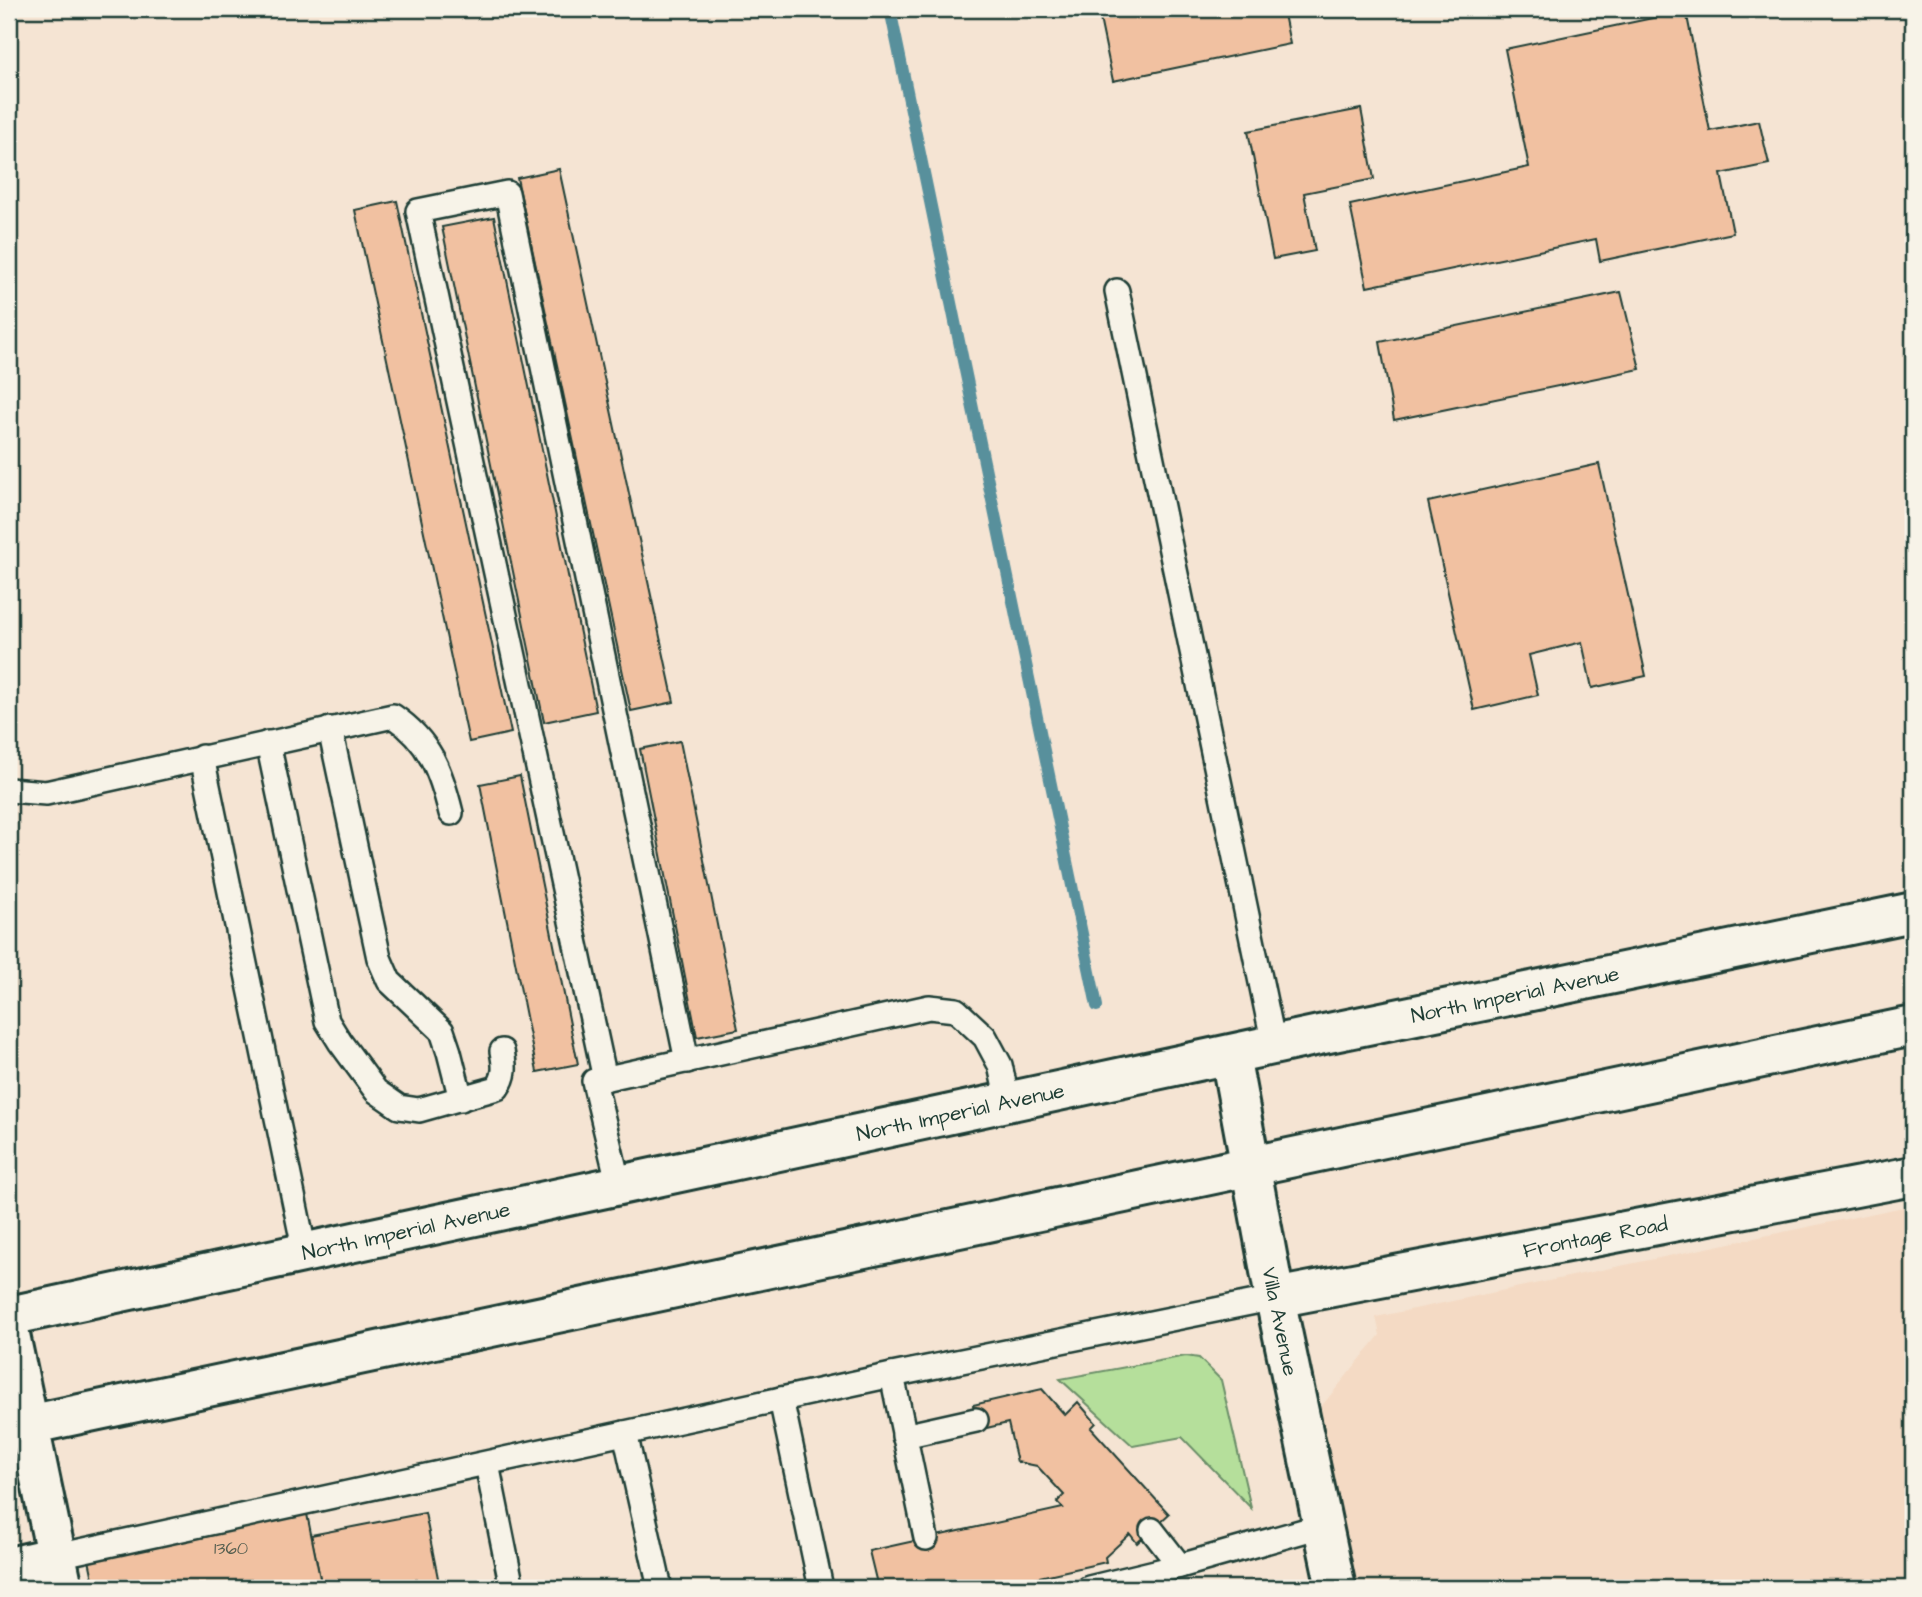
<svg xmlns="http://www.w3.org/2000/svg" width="1922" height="1597" font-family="'Architects Daughter',sans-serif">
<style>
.built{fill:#f4dac4}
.green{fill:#b5df9b;stroke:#6a8e68;stroke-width:2}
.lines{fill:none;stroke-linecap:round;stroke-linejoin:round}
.stream{stroke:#59909c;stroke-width:12}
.building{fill:#f1c1a1;stroke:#1f3d34;stroke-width:2}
.service-casing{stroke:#1f3d34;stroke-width:28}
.minor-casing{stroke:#1f3d34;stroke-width:44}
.trunk-casing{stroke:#1f3d34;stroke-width:44}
.service{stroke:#f7f3e8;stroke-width:23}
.minor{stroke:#f7f3e8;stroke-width:38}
.trunk{stroke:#f7f3e8;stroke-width:38}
.labels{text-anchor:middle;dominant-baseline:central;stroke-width:7;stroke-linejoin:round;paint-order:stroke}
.number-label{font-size:18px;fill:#545e4f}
.street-label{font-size:21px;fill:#1f3d34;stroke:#f7f3e8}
</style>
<rect width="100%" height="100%" fill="#f5e4d3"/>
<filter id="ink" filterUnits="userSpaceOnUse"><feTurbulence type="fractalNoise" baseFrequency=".0143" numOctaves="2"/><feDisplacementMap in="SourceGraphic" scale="14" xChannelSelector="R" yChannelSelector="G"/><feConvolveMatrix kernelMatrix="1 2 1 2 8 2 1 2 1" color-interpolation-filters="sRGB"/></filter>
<g filter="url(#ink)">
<path class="built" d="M1913,1205V1588H1336L1301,1431L1380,1335L1376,1317Z"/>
<path class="green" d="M1186,1356L1199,1358L1221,1380L1251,1508L1182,1437L1133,1446L1060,1379Z"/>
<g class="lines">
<path class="stream" d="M890,9L1097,1006"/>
</g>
<g class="building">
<path d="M1098,9H1283L1290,44L1113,81Z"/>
<path d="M1686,11L1710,131L1759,121L1769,164L1721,174L1733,233L1600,261L1596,239L1367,287L1350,205L1529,167L1505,49Z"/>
<path d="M1361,109L1374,179L1304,193L1315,251L1273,259L1248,131Z"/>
<path d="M559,169L674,702L631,711L517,178Z"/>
<path d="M397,201L511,733L469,742L355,210Z"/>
<path d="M494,217L596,711L544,722L442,227Z"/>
<path d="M1621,292L1640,369L1394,420L1380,342Z"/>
<path d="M1599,464L1646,676L1592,688L1582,642L1529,655L1538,695L1474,710L1428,502Z"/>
<path d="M680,741L738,1029L697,1037L640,749Z"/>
<path d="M520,776L578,1064L537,1072L480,784Z"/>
<path d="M1042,1389L1065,1415L1078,1402L1096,1423L1091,1428L1169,1514L1137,1543L1130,1534L1105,1557L1106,1562L990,1588H878L869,1551L1063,1508L1057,1502L1064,1495L1037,1466L1017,1462L1008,1423L978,1430L973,1405Z"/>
<path d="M425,1513L440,1588H322L311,1535Z"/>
<path d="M307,1514L322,1588H95L89,1560Z"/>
</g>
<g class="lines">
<g class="service-casing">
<g id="service">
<path d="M1117,291L1274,1045"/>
<path d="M330,729L379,958L389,981L442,1031L449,1052L461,1099"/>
<path d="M268,743L327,1021L340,1042L376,1091L399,1107L419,1110L497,1088C506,1076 505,1066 502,1051"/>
<path d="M202,757L305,1253"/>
<path d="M9,790L46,793L393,716C430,741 441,772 451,813"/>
<path d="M605,1079L418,211L507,193L687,1061"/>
<path d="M619,1186L594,1081L929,1007L956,1010L985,1037L1000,1065L1008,1102"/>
<path d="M892,1375L926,1538"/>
<path d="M781,1399L821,1588"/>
<path d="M625,1433L660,1588"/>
<path d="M904,1436L976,1420"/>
<path d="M487,1464L512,1588"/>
<path d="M1152,1530L1180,1566"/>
<path d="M57,1556L892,1375L1275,1298"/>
<path d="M1089,1588L1180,1566L1321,1526"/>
</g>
</g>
<g class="minor-casing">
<g id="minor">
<path id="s1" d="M1230,1055L1275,1298L1336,1588"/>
<path id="s2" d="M1275,1298L1913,1176"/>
<path d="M9,1330L63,1588"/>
<path d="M9,1567L57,1556"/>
</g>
</g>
<g class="trunk-casing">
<g id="trunk">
<path id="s3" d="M9,1316L1319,1035L1913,912"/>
<path d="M9,1429L1913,1026"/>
</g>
</g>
<use href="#service" class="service"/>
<use href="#minor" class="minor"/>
<use href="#trunk" class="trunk"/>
</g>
</g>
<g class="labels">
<g class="number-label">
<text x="231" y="1548">1360</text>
</g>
<g class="street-label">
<text stroke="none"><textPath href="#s3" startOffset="1540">North Imperial Avenue</textPath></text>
<text stroke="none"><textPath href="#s3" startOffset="973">North Imperial Avenue</textPath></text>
<text stroke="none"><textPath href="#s3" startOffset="406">North Imperial Avenue</textPath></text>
<text stroke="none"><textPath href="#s2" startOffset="326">Frontage Road</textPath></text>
<text stroke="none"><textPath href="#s1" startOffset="271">Villa Avenue</textPath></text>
</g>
</g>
<rect width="1922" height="1597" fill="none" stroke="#f7f3e8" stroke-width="35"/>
<rect x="18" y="18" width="1887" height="1562" fill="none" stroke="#1f3d34" stroke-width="2.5" filter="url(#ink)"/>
</svg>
